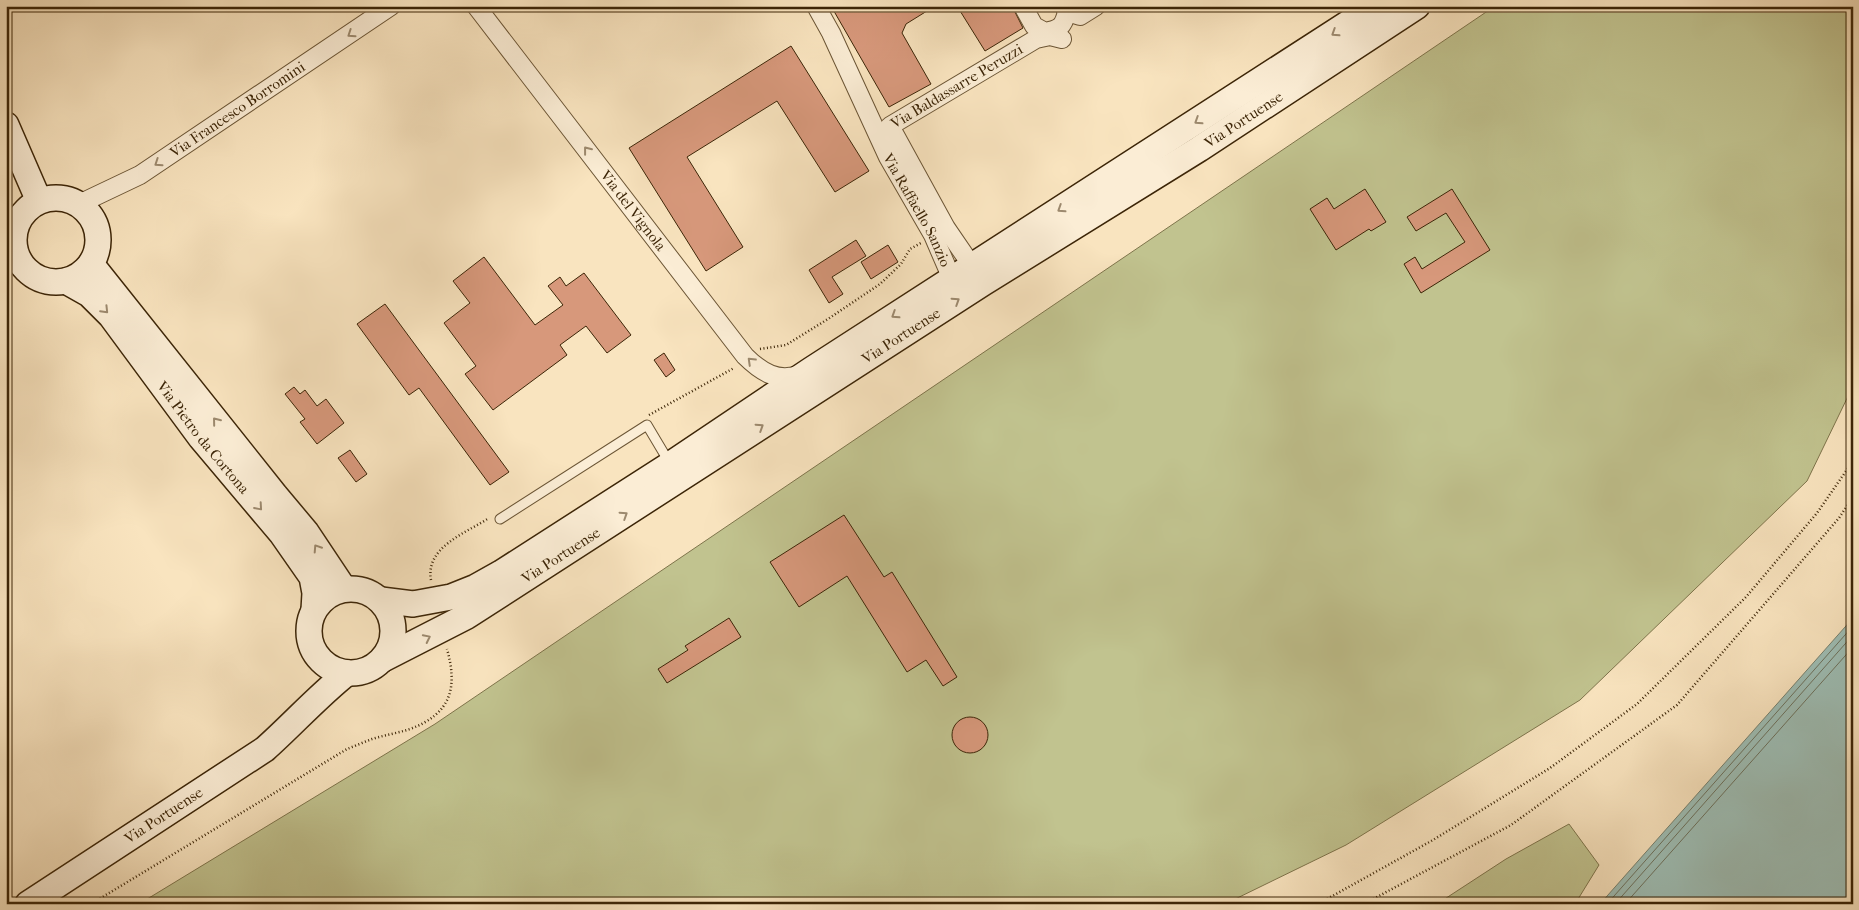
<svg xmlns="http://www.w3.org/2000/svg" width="1859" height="910" font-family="'IM FELL French Canon',serif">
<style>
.green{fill:#c1c38f;stroke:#7e744b}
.water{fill:#9ebeb5;stroke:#77816f}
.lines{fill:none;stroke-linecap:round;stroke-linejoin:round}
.shore{stroke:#6d725e;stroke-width:1}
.building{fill:#d7987b;stroke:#3c2507}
.lane-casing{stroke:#6b5535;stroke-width:11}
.street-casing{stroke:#6b5535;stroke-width:20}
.secondary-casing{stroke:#3c2507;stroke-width:28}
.path{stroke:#3c2507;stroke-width:2.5;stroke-dasharray:1 2.5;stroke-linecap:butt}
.lane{stroke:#fbedd5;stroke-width:9}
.street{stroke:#fbedd5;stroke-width:18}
.secondary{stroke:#fbedd5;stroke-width:25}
.oneway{stroke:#9c896e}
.labels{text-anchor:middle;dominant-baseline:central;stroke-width:4;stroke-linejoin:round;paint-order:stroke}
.street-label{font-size:15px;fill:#3c2507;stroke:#fbedd5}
</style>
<rect width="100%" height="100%" fill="#f9e4bf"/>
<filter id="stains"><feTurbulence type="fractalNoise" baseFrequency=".004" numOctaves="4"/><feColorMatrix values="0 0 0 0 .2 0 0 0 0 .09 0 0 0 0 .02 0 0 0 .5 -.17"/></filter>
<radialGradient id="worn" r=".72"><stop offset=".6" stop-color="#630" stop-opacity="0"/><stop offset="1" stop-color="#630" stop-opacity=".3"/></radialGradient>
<g class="green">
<path d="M1495,6H1853V386L1807,481L1580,700L1346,845L1225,904H139L435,724Z"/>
<path d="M1569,824L1599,865L1575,904H1437L1506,859Z"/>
</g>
<path class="water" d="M1853,618V904H1600Z"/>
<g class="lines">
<g class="shore">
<path d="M1607,904L1853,626"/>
<path d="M1615,904L1853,635"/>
<path d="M1625,904L1853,647"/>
</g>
</g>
<g class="building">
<path d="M831,6H935L906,24L902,33L931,84L889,107Z"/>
<path d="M957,6H1012L1023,28L985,51Z"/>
<path d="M791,46L869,171L835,192L777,101L687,157L743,247L706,271L629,148Z"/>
<path d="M1365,189L1386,222L1371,231L1369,229L1336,250L1310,209L1327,198L1334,209Z"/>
<path d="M1452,189L1490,250L1421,293L1404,264L1415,257L1422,269L1465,242L1446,213L1416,231L1407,217Z"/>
<path d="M856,240L866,256L832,277L843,294L829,303L809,270Z"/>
<path d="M888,245L898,262L871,279L861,262Z"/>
<path d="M484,257L535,325L563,305L548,286L560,277L566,286L584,273L631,335L607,353L586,326L560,345L567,355L493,410L465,374L476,366L444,323L470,303L453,281Z"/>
<path d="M385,304L509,472L490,485L419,388L409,395L357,324Z"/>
<path d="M664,353L675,370L666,377L654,360Z"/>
<path d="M294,387L300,394L305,390L317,406L326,399L344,423L317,444L300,422L305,419L285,394Z"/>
<path d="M350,450L367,474L356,482L338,458Z"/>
<path d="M844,515L884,577L892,572L957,677L943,686L926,660L907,672L847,576L799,607L770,562Z"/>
<path d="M729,618L741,637L667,683L658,669L688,650L685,646Z"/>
<circle cx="970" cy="735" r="18"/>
</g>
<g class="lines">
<g class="lane-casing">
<path id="lane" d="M500,519L647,425L669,462"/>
</g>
<g class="street-casing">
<g id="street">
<path id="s1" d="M476,6L745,356C761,372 778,383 801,374"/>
<path id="s2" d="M816,6L831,33L888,157L933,235L952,279"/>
<path d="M1023,6L1034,26L1045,32C1060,29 1063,27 1067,12L1064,6"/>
<path d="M1067,12L1080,16L1096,6"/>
<path id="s3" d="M79,204L140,175L391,6"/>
<path d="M6,226L14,232"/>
<path id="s4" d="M972,266L946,228L890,126L1036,39L1050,36L1062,39"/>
</g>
</g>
<g class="secondary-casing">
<g id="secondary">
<path d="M6,125L39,201"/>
<circle cx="56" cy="240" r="42"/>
<path d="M91,264L275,495L306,532L344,589"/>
<path id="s5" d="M66,281L89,294L111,316L201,438L282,534L312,577L315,593L314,610"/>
<circle cx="351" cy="631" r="42"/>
<path d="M381,600L413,604L451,597L476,587L501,573L671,464L811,370L1375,6"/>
<path id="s6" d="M383,659L467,616L983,283L1199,149L1417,6"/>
<path id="s7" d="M28,904L265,749C293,724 318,696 347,673"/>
</g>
</g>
<g class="path">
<path d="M760,349L786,345L828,319L880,284L901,264L910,249L921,243"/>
<path d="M649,415L734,368"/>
<path d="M431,580C425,547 466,533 489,518"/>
<path d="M91,904L347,749C355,746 364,742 372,739C385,735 398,733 410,729C451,714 458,688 447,649"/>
<path d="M1318,904L1433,840L1550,768L1637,704L1746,597L1817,513L1853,461"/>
<path d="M1364,904L1511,825L1677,705L1839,518L1853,497"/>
</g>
<use href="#lane" class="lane"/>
<use href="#street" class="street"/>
<use href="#secondary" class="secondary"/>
</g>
<defs><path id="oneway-chevron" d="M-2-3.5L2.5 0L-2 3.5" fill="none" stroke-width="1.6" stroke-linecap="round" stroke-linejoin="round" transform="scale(1.25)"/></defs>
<g class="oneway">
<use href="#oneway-chevron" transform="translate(1335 33) rotate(147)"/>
<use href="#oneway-chevron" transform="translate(351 34) rotate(146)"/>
<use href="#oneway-chevron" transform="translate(1198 121) rotate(147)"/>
<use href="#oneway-chevron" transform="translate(587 150) rotate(-128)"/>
<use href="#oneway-chevron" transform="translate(158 163) rotate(146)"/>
<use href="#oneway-chevron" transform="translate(1061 209) rotate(147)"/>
<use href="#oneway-chevron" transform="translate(956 301) rotate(-33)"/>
<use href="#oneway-chevron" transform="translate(105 310) rotate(46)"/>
<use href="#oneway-chevron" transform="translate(895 315) rotate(147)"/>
<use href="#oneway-chevron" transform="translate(751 361) rotate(-136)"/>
<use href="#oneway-chevron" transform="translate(216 421) rotate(-129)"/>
<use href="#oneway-chevron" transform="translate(760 427) rotate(-33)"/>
<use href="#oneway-chevron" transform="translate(259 507) rotate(49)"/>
<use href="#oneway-chevron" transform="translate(624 515) rotate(-33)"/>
<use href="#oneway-chevron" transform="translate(317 548) rotate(-123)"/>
<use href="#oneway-chevron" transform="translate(427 638) rotate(-26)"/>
</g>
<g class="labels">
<g class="street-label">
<text stroke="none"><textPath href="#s4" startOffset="240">Via Baldassarre Peruzzi</textPath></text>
<text stroke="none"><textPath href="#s3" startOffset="185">Via Francesco Borromini</textPath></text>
<text stroke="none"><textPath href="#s6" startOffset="1016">Via Portuense</textPath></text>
<text stroke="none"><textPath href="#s1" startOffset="258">Via del Vignola</textPath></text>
<text stroke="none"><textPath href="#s2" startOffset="228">Via Raffaello Sanzio</textPath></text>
<text stroke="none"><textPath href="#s6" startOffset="611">Via Portuense</textPath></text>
<text stroke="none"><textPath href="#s5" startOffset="210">Via Pietro da Cortona</textPath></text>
<text stroke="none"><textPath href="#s6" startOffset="206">Via Portuense</textPath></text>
<text stroke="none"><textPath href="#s7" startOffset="162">Via Portuense</textPath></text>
</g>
</g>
<rect width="1859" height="910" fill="none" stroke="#f9e4bf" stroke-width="25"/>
<rect x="8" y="8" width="1844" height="895" fill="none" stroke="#3c2507" stroke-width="2.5"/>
<rect x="12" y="12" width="1834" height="885" fill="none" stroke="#3c2507"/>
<rect width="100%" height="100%" filter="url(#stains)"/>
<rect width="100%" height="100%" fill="url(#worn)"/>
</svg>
